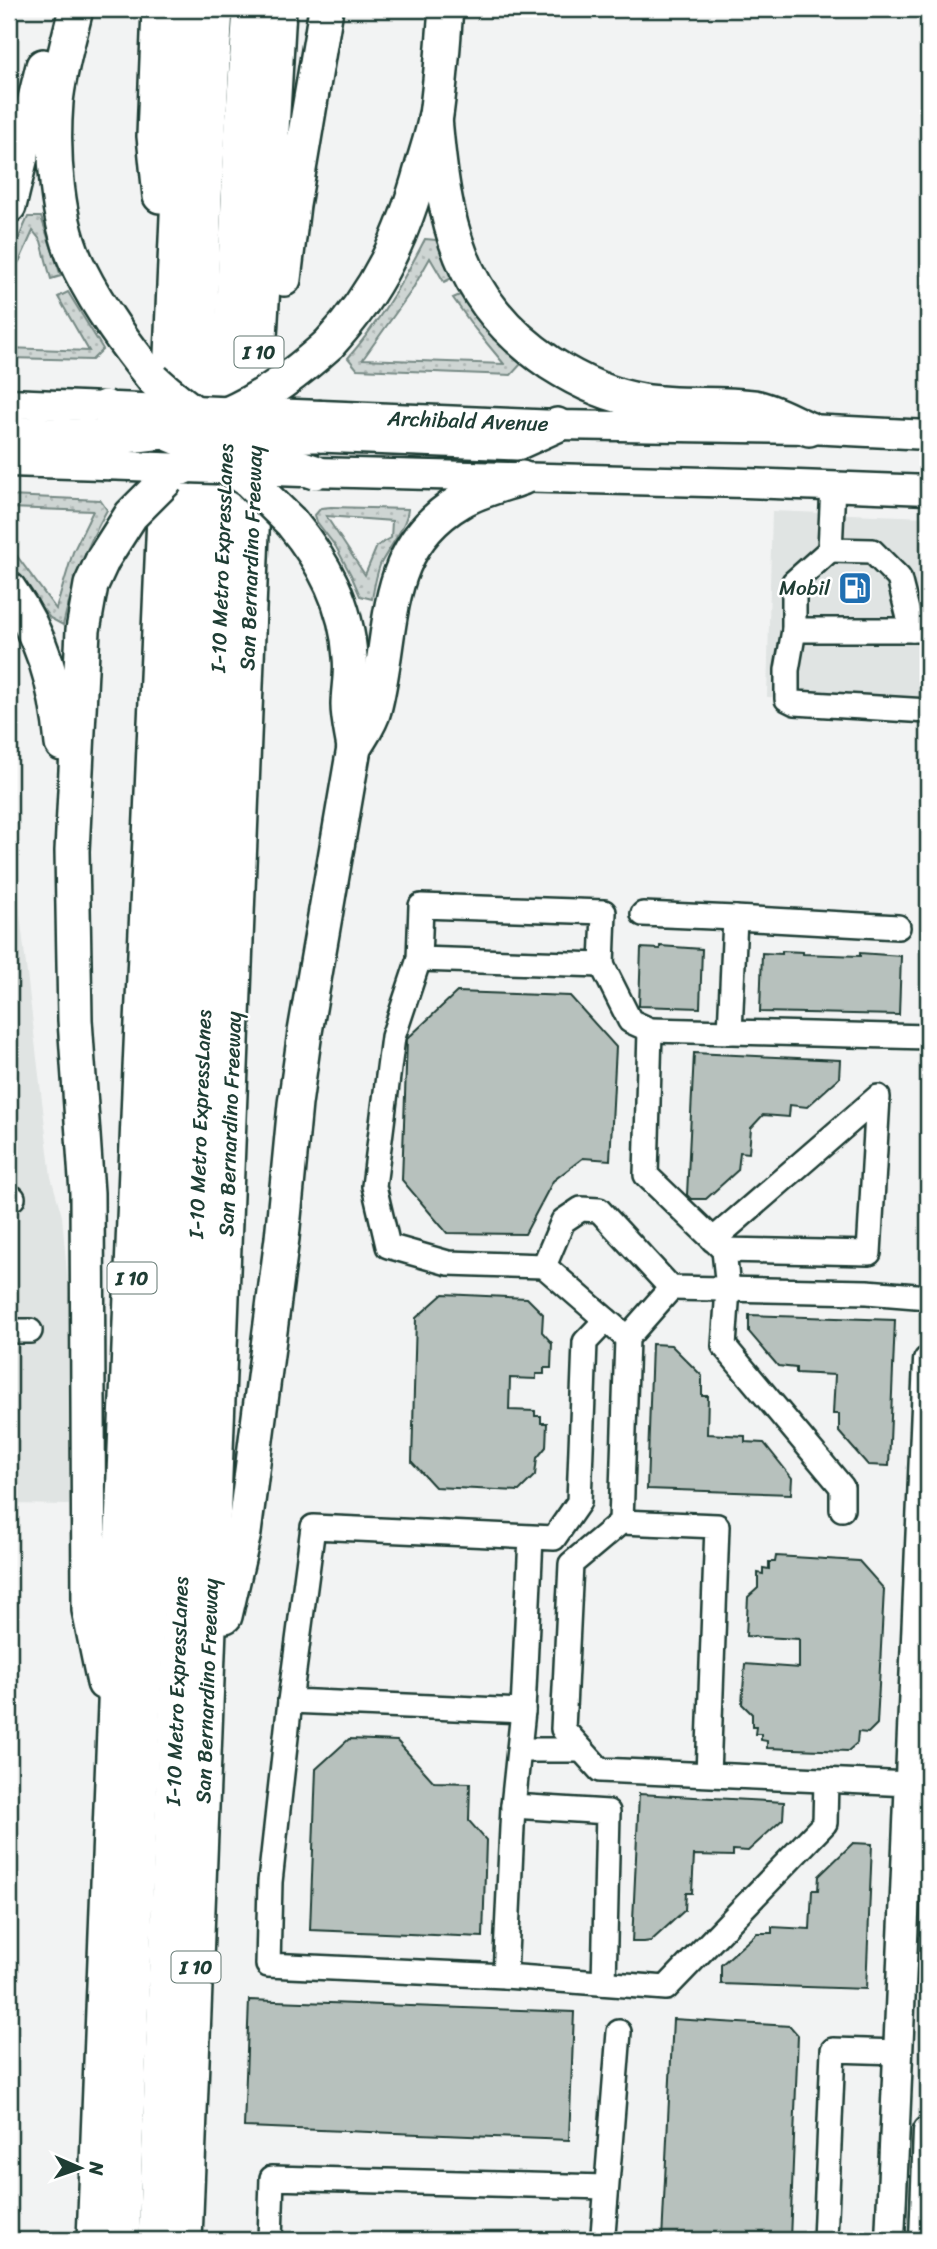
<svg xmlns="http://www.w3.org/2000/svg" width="937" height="2249" font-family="Sriracha,sans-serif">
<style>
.built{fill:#e0e4e3}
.grass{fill:url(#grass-dots);stroke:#768984;stroke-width:2;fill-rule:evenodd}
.building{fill:#b7c1bd;stroke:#1f3d34;stroke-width:2}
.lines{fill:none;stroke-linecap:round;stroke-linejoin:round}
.minor-casing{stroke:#1f3d34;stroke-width:28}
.major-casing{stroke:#1f3d34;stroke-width:33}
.highway-casing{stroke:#1f3d34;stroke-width:38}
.minor{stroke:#fff;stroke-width:23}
.major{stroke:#fff;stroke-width:28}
.highway{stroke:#fff;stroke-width:33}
.major-bridge-casing{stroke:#1f3d34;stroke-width:33;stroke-linecap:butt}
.highway-bridge-casing{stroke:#1f3d34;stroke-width:38;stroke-linecap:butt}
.major-bridge{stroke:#fff;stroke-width:28}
.highway-bridge{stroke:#fff;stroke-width:33}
.labels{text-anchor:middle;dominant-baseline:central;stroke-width:5;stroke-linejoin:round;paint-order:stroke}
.shield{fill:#fff;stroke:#627771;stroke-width:2}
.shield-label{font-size:19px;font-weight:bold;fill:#1f3d34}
.street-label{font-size:21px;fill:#1f3d34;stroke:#fff}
.poi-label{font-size:21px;fill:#1f3d34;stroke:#fff;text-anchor:end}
</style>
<defs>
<pattern id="grass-dots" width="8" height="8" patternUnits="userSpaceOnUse" patternTransform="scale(1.75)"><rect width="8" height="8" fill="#ced5d3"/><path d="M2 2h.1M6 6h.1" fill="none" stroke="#b0b8b6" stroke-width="1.8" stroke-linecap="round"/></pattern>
</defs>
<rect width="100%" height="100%" fill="#f2f3f3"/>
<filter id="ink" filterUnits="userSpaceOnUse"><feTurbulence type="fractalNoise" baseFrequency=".0143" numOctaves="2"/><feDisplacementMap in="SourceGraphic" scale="14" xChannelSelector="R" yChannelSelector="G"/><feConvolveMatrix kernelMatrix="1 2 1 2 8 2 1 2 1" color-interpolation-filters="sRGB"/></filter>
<g filter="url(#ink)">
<g class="built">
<path d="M772,511L928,517V704L767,697Z"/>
<path d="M9,821L51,1177L62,1216L69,1297L71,1383L69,1505L9,1504Z"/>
</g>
<g class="grass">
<path d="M28,217H41L61,276L51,279L41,241L33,231L20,260L9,277V260Z"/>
<path d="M425,239L436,240L454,277L444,282L430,258L412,290L363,359L504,364L475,329L453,298L462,294L486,328L521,364L511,375L357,369L348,358C380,321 403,282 425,239Z"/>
<path d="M68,292L103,349L92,360L9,358V348L89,351L58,297Z"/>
<path d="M9,496L100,500L107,510C85,549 73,582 63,625L50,618L9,565V550L11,548L56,609L73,552L93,511L9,508Z"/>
<path d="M331,507L408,509C407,526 388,549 380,565C376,576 374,588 372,599L360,596L351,575L336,547L317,522L315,515L321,508ZM326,516L392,521L391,538L377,546L365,575Z"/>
</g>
<g class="building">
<path d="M660,946L702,949L700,1008L639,1006L641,948L660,949Z"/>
<path d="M782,951L803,952V954L860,956V953L901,956L899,1015L760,1012L762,953L782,954Z"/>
<path d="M457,992L570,996L616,1047L610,1160L583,1158L553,1181L525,1234L447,1233L402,1180L407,1039Z"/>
<path d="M694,1053L840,1060L839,1078L807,1107L790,1105L789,1117L763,1115L751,1128L749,1153L740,1152L738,1170L706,1199H691L687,1195Z"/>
<path d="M443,1294L527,1298L543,1314L542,1332L552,1343L551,1368H544V1374H536V1379L510,1378L509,1410L535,1411V1416H541V1423H547L546,1447L537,1458L535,1475L519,1491L435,1487L412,1462L416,1318Z"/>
<path d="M749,1315L895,1320L889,1466L868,1465L839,1432V1414H833L835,1375L796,1373V1368L778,1366L749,1332Z"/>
<path d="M652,1344L671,1345L702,1376V1396H708L707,1434L745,1436V1442L764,1443L792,1478L791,1494L647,1489Z"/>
<path d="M776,1556L859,1561L884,1589L877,1724L868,1733L858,1732L857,1743L848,1751L767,1748V1741L761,1740V1734H755L756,1727H752V1714L742,1704L745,1664L799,1668V1639L746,1636L748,1597L758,1588V1573L763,1574V1568L769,1569V1562H775Z"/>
<path d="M349,1739L397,1741L434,1782L470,1783L469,1821L486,1840L483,1937L310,1930L316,1769Z"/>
<path d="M639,1794L784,1802L783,1819L748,1851L733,1850V1856L694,1855L692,1893H686L685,1910L651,1941L644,1942H632Z"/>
<path d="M853,1843L872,1844L866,1989L721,1984V1965L757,1933H772V1927L810,1929L812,1890H818L819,1876Z"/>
<path d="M249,2000L574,2012L569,2140L244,2127Z"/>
<path d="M673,2019L790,2026L798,2035L790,2240H662Z"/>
</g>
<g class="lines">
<g class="minor-casing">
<g id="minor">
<path d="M833,486L830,550L794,582V630H928"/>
<path d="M830,550L872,551L899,578L912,630"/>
<path d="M794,630L787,670V699L795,703L928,711"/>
<path d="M421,906L604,912L602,965L419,959Z"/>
<path d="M643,914L735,918"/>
<path d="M419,959L393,1037L374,1186L388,1246L448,1263L544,1266L627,1338"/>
<path d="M602,965L630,1021L650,1030L646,1175L724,1250L869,1253L878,1097L713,1240"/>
<path d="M650,1030L928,1037"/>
<path d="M730,1032L735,918L898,927"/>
<path d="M9,1198H13"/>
<path d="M724,1250L728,1289L724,1346L842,1487V1509"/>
<path d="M544,1266L563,1221L581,1209L599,1210L671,1288L867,1292L928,1297"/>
<path d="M9,1331H30"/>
<path d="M621,1522L627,1338L671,1288"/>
<path d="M531,1537L523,1711L290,1701L313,1527L554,1538L579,1502L585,1342L606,1320"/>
<path d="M290,1701L270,1882L268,1965L505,1976L666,1988L825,1823L826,1780"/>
<path d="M520,1750H580"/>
<path d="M708,1775L717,1526L621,1522L571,1564L563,1729L600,1770C703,1775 807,1779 910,1784"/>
<path d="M513,1806L608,1812L604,1983"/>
<path d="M505,1976L513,1806L523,1711"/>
<path d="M270,2240L272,2178L606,2187"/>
<path d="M605,2240L603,2234L619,2032"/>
<path d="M825,2240L833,2050L899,2052"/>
</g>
</g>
<g class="major-casing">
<g id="major">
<path d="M9,403L105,407"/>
<path d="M321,415L557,425L809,429L928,435"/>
<path d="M9,462L102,465"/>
<path d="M315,472L745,483L928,490"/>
<path d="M890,2240L928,1361"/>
<path d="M924,2240L928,2131"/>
</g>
</g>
<g class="highway-casing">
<g id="highway">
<path d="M76,9C69,39 59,71 56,102C52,153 56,224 80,270C100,310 126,345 154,380"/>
<path d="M159,9L154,136L160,196"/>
<path d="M435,118C444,222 457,300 550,363C578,381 609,396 643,401C679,407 717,402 754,407C772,410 792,422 809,429"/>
<path d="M9,206L43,66"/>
<path d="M284,279L293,205L326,9"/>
<path d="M329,344C378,291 403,236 422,167C427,150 433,133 436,115C441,80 443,44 446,9"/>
<path d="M9,433L103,437"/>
<path d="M320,435L517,443L557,425"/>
<path d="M291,522C324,562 347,605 350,657C352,674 348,689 348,705C348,719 352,734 354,748"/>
<path d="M103,559L91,585L83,630L72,851L75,1020L87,1193L89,1610L104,1683"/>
<path d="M9,589C42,636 57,686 62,744"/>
<path d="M225,1616L244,1533L282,1238L295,1104L305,1032L354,748C361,736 371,723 374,710C395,631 379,549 461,501C480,490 502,485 522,478"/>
<path d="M94,2240L139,1092L186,9"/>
<path d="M122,2240L205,197L216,9"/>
<path d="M155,2240L223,511L241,140L250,9"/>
<path d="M185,2240L259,354L279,9"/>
</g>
</g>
<use href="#minor" class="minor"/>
<use href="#major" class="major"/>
<use href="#highway" class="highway"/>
<g class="major-bridge-casing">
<g id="major-bridge">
<path d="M115,407L321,415"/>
<path d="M102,465L302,472"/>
</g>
</g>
<g class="highway-bridge-casing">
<g id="highway-bridge">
<path d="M154,380C200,422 256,454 315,472"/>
<path d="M105,407L191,443L248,480L291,522"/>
<path d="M103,437C202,435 256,410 329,344"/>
<path d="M182,468C228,445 268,434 320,435"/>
<path d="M103,559L131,515L168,478"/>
</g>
</g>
<use href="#major-bridge" class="major-bridge"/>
<use href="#highway-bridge" class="highway-bridge"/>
</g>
</g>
<defs>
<g id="fuel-square" transform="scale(1.75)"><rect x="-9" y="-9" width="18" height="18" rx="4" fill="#1f6fb2" stroke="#fff"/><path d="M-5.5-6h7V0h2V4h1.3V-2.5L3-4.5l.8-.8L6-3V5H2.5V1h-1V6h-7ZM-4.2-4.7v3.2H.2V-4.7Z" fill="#fff"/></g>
</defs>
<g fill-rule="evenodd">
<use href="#fuel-square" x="855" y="588"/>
</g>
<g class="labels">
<g class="shield">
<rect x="234.5" y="336.5" width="49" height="31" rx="5"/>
<rect x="107.5" y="1262.5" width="49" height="31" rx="5"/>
<rect x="171.5" y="1951.5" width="49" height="31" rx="5"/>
</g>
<g class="shield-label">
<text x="259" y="352">I 10</text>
<text x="132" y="1278">I 10</text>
<text x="196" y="1967">I 10</text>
</g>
<g class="street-label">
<text transform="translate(468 421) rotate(2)">Archibald Avenue</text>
<text transform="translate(222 558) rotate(-88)">I-10 Metro ExpressLanes</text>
<text transform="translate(251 558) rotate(-88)">San Bernardino Freeway</text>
<text transform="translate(200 1124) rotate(-88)">I-10 Metro ExpressLanes</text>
<text transform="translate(230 1124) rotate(-88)">San Bernardino Freeway</text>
<text transform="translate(177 1691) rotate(-88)">I-10 Metro ExpressLanes</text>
<text transform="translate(207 1691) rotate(-88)">San Bernardino Freeway</text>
</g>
<g class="poi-label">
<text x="830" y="588">Mobil</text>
</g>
</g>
<rect width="937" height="2249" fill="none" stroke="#fff" stroke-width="35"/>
<rect x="18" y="18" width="902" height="2214" fill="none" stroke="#1f3d34" stroke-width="2.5" filter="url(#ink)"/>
<g transform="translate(80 2168) rotate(92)" stroke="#ffffff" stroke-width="5" paint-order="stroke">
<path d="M0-5L12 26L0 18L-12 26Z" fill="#1f3d34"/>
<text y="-10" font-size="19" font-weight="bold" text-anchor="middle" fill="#1f3d34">N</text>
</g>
</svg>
